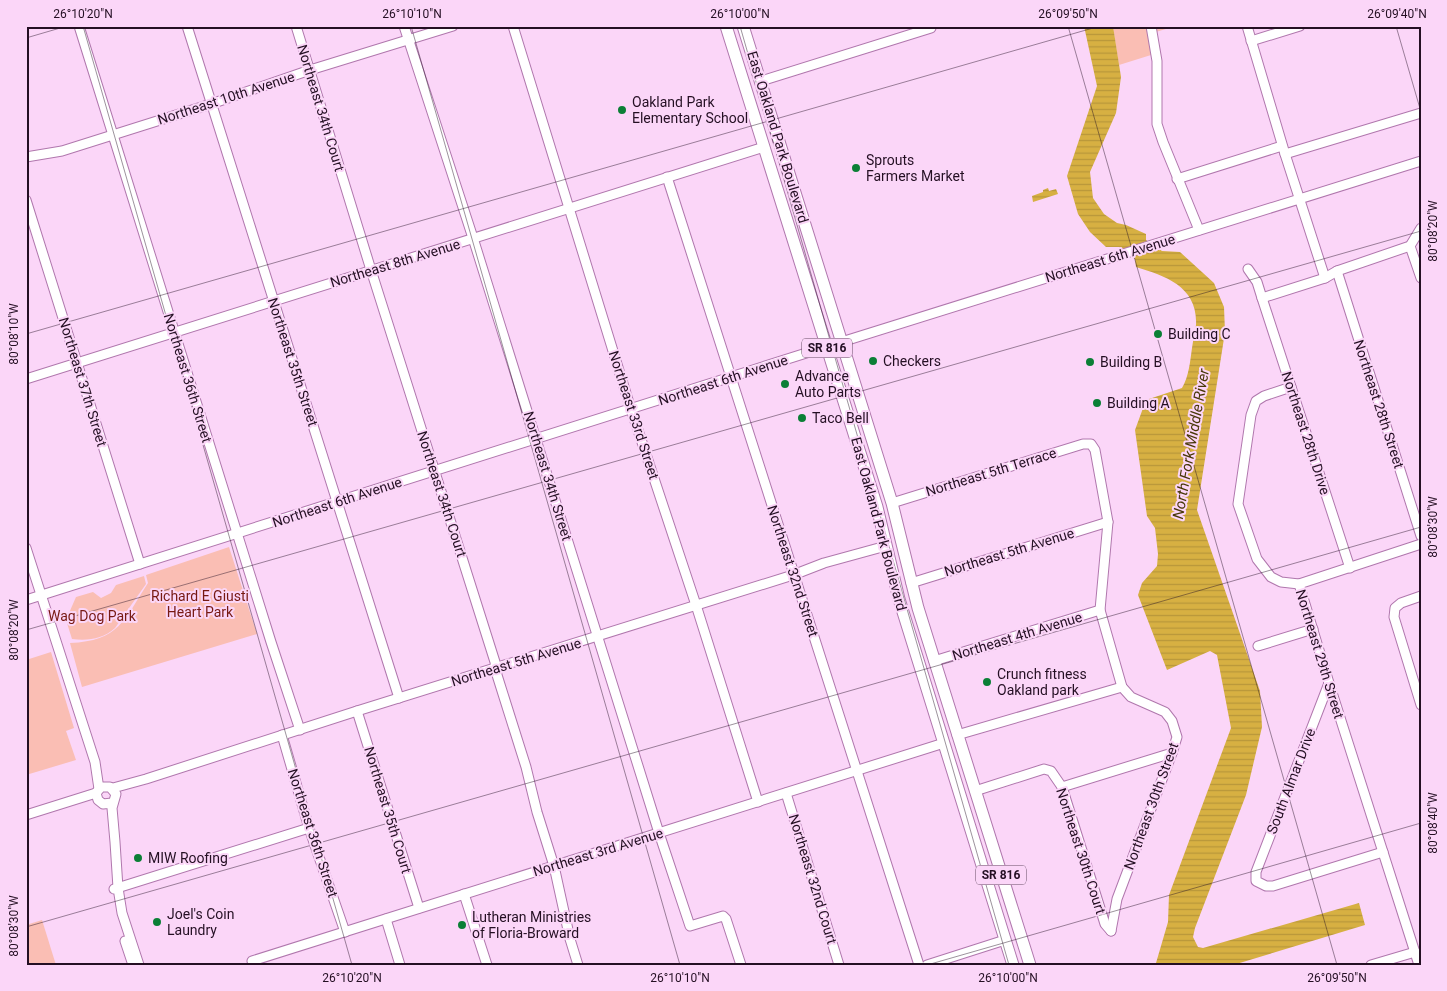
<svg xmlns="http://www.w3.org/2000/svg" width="1447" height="991" font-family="Roboto,sans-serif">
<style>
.park{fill:#fabeb4}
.water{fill:url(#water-rules)}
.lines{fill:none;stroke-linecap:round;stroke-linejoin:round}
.minor-casing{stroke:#b077ad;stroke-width:11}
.major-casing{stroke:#b077ad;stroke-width:13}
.minor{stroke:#fff;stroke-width:9}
.major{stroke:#fff;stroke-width:11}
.ticks{fill:none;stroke:#240f23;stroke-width:1;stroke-opacity:0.45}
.poi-dot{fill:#0b7f36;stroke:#fbd6f8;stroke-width:2}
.labels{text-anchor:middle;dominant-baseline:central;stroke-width:4;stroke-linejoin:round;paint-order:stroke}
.shield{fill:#fbd6f8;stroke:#644b63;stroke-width:1}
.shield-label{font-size:12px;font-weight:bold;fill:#240f23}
.street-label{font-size:14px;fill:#240f23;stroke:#fbd6f8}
.poi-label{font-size:14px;fill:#240f23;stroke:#fbd6f8;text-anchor:start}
.park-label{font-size:14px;fill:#771912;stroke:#fbd6f8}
.water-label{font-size:15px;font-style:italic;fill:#483808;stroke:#fbd6f8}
.neatline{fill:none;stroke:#240f23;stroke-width:2}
.ticks-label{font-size:12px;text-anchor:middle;fill:#240f23}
</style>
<defs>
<pattern id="water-rules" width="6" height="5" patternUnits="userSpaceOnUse" patternTransform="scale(1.25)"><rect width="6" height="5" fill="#d7b042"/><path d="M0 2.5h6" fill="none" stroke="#b8963a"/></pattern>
</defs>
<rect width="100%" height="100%" fill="#fbd6f8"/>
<g class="park">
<path d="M1113,26H1176L1149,34L1151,55L1119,65Z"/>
<path d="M229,547L257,634L82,687L70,643C119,641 124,620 148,583L146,575Z"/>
<path d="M144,576L146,584L115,628C103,639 88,641 72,639L66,620L76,597L93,592L101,598L111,593L116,585Z"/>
<path d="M51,652L74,728L66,731L76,760L26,775V660Z"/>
<path d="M42,920L56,965H26V925Z"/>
</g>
<g class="water">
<path d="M1084,26H1113L1121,77L1116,113L1090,172L1093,198L1104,214L1117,223L1126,225L1146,234V240L1162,251L1180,252L1214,283L1224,307L1225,332L1197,510L1260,691L1262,727L1246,795L1195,928L1193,937L1198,947L1203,948L1359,903L1365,925L1233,965H1154L1156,963L1168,922L1169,895L1231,728L1217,655L1210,651L1167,670L1138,595L1142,583L1157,566L1158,554L1155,528L1147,516L1135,430L1146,400L1182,388C1189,376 1190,362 1192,348C1193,340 1195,333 1196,325C1198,287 1166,276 1136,267L1135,259L1119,247H1106L1090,232L1078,214L1067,176L1097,86Z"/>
<path d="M1048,188L1049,191L1056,189L1058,194L1033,202L1032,196L1043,192V190Z"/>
</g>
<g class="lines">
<g class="minor-casing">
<g id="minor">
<path d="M79,26L271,642L300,730"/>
<path d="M187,26L399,698"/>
<path d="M296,26L371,270L495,662L497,675L526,767L537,812L554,866L570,939L578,965"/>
<path d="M404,26L473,238L659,833L690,926L723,916L726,919L741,965"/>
<path d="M513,26L629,403L696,605L758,802"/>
<path d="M1151,26L1157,61V124L1163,142L1199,230"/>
<path d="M1247,26L1285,154L1325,278"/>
<path d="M1251,41L1300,26"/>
<path d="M761,81L931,28"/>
<path d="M1285,154L1421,113"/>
<path d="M26,157L62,151L211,104L310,70L453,26"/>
<path d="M667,177L919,965"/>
<path d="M1177,179L1282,146"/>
<path d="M26,200L140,564"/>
<path d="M1410,246L1421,278"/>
<path d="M1248,269L1257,282L1262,298L1350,568"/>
<path d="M1337,271L1421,536"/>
<path d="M1262,298L1325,278L1337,271L1410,246L1421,228"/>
<path d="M26,379L764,147"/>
<path d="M1291,387L1264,396L1256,401L1251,415L1238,504L1257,559L1271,577L1281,582L1299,584L1421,544"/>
<path d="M892,503L1083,444H1091L1095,450L1108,522L1100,610L1122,687L1131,697L1165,712L1172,721L1177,737L1172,753L1117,899L1111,931"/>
<path d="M26,548L95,762L99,789"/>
<path d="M911,583L1108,522"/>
<path d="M1299,584L1329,683L1419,965"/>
<path d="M1421,596L1401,603L1395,608L1394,617L1421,705"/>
<path d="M26,600L819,349L1421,161"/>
<path d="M1258,646L1313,629"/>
<path d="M934,661L1100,610"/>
<path d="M1329,683L1256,872V881L1266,886H1273L1383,852"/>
<path d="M357,711L419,908"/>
<path d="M282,735L309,828L345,932"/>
<path d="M957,735L1122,687"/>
<path d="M1062,787L1172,753"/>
<path d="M113,788L146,779L357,711L793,575L824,563L886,546"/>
<path d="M975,791L1044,769L1051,771L1062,787L1105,924L1111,931"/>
<path d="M786,793L839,965"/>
<path d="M112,803L103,804L98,800L96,793L101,787H110L116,794L112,808L115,842L118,888L122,913L139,965"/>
<path d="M26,815L96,793"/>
<path d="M114,889L309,828"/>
<path d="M464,894L487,965"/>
<path d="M386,919L400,965"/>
<path d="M125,941L133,965"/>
<path d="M252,961L944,743"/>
<path d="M927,965L1005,940"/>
<path d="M1371,965L1415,952"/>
</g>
</g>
<g class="major-casing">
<g id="major">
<path d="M726,26L877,507L899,599L1013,965"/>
<path d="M743,26L892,503L918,608L1030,965"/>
</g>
</g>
<use href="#minor" class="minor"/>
<use href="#major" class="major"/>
</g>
<path class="ticks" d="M83,26L352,965M411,26L680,965M740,26L1009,965M1068,26L1337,965M1396,26L1421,112M26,38L67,26M26,334L1100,26M26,630L1421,231M26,927L1421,527M927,965L1421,823"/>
<g class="poi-dot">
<circle cx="622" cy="110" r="5"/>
<circle cx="856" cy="168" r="5"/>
<circle cx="1158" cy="334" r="5"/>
<circle cx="873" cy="361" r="5"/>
<circle cx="1090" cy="362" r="5"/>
<circle cx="785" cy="384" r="5"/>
<circle cx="1097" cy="403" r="5"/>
<circle cx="802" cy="418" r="5"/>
<circle cx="987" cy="682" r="5"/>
<circle cx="138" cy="858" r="5"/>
<circle cx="157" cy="922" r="5"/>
<circle cx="462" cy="925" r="5"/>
</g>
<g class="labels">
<g class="shield">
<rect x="802" y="338.5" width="50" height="19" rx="4"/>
<rect x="976" y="865.5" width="50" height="19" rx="4"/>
</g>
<g class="shield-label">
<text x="827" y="348">SR 816</text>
<text x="1001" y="875">SR 816</text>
</g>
<g class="street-label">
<text transform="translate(226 98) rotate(-18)">Northeast 10th Avenue</text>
<text transform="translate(321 108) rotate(73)">Northeast 34th Court</text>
<text transform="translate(778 137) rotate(73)">East Oakland Park Boulevard</text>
<text transform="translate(1110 258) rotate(-17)">Northeast 6th Avenue</text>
<text transform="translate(395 263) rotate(-17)">Northeast 8th Avenue</text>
<text transform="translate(293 362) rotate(72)">Northeast 35th Street</text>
<text transform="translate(188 378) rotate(73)">Northeast 36th Street</text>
<text transform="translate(723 380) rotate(-18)">Northeast 6th Avenue</text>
<text transform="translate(83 382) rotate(73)">Northeast 37th Street</text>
<text transform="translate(1379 404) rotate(72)">Northeast 28th Street</text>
<text transform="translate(634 415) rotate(72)">Northeast 33rd Street</text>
<text transform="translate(1306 433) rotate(72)">Northeast 28th Drive</text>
<text transform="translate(991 472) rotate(-17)">Northeast 5th Terrace</text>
<text transform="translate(548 476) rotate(73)">Northeast 34th Street</text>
<text transform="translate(442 494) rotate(72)">Northeast 34th Court</text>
<text transform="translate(337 502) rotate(-18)">Northeast 6th Avenue</text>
<text transform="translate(879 524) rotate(75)">East Oakland Park Boulevard</text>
<text transform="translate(1009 552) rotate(-17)">Northeast 5th Avenue</text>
<text transform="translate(793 571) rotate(72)">Northeast 32nd Street</text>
<text transform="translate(1017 636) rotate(-17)">Northeast 4th Avenue</text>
<text transform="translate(1320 654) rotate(73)">Northeast 29th Street</text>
<text transform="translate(516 662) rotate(-17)">Northeast 5th Avenue</text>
<text transform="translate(1291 781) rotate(-69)">South Almar Drive</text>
<text transform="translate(1151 806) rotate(-70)">Northeast 30th Street</text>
<text transform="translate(388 810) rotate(73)">Northeast 35th Court</text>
<text transform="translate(313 833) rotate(72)">Northeast 36th Street</text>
<text transform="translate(1081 851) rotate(72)">Northeast 30th Court</text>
<text transform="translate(598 852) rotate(-17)">Northeast 3rd Avenue</text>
<text transform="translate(813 879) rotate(73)">Northeast 32nd Court</text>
</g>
<g class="poi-label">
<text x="632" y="102">Oakland Park<tspan x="632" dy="16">Elementary School</tspan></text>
<text x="866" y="160">Sprouts<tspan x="866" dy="16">Farmers Market</tspan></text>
<text x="1168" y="334">Building C</text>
<text x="883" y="361">Checkers</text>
<text x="1100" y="362">Building B</text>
<text x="795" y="376">Advance<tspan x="795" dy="16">Auto Parts</tspan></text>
<text x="1107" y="403">Building A</text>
<text x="812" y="418">Taco Bell</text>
<text x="997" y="674">Crunch fitness<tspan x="997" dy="16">Oakland park</tspan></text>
<text x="148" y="858">MIW Roofing</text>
<text x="167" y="914">Joel's Coin<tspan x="167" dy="16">Laundry</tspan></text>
<text x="472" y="917">Lutheran Ministries<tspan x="472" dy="16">of Floria-Broward</tspan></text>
</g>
<g class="park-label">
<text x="200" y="596">Richard E Giusti<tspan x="200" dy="16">Heart Park</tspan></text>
<text x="92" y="616">Wag Dog Park</text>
</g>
<g class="water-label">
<text transform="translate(1191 444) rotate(-80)">North Fork Middle River</text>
</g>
</g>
<rect width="1447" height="991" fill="none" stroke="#fbd6f8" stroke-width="55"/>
<rect x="28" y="28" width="1392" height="936" class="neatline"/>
<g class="ticks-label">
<text x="83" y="18">26°10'20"N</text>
<text x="412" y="18">26°10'10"N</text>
<text x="740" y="18">26°10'00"N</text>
<text x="1068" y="18">26°09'50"N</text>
<text x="1397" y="18">26°09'40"N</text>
<text transform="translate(1433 231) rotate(-90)" y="4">80°08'20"W</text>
<text transform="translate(14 334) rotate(-90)" y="4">80°08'10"W</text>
<text transform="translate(1433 527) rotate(-90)" y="4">80°08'30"W</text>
<text transform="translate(14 630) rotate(-90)" y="4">80°08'20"W</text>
<text transform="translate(1433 823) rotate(-90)" y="4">80°08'40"W</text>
<text transform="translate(14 926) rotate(-90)" y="4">80°08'30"W</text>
<text x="352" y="982">26°10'20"N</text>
<text x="680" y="982">26°10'10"N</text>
<text x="1008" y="982">26°10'00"N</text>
<text x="1337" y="982">26°09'50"N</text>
</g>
</svg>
